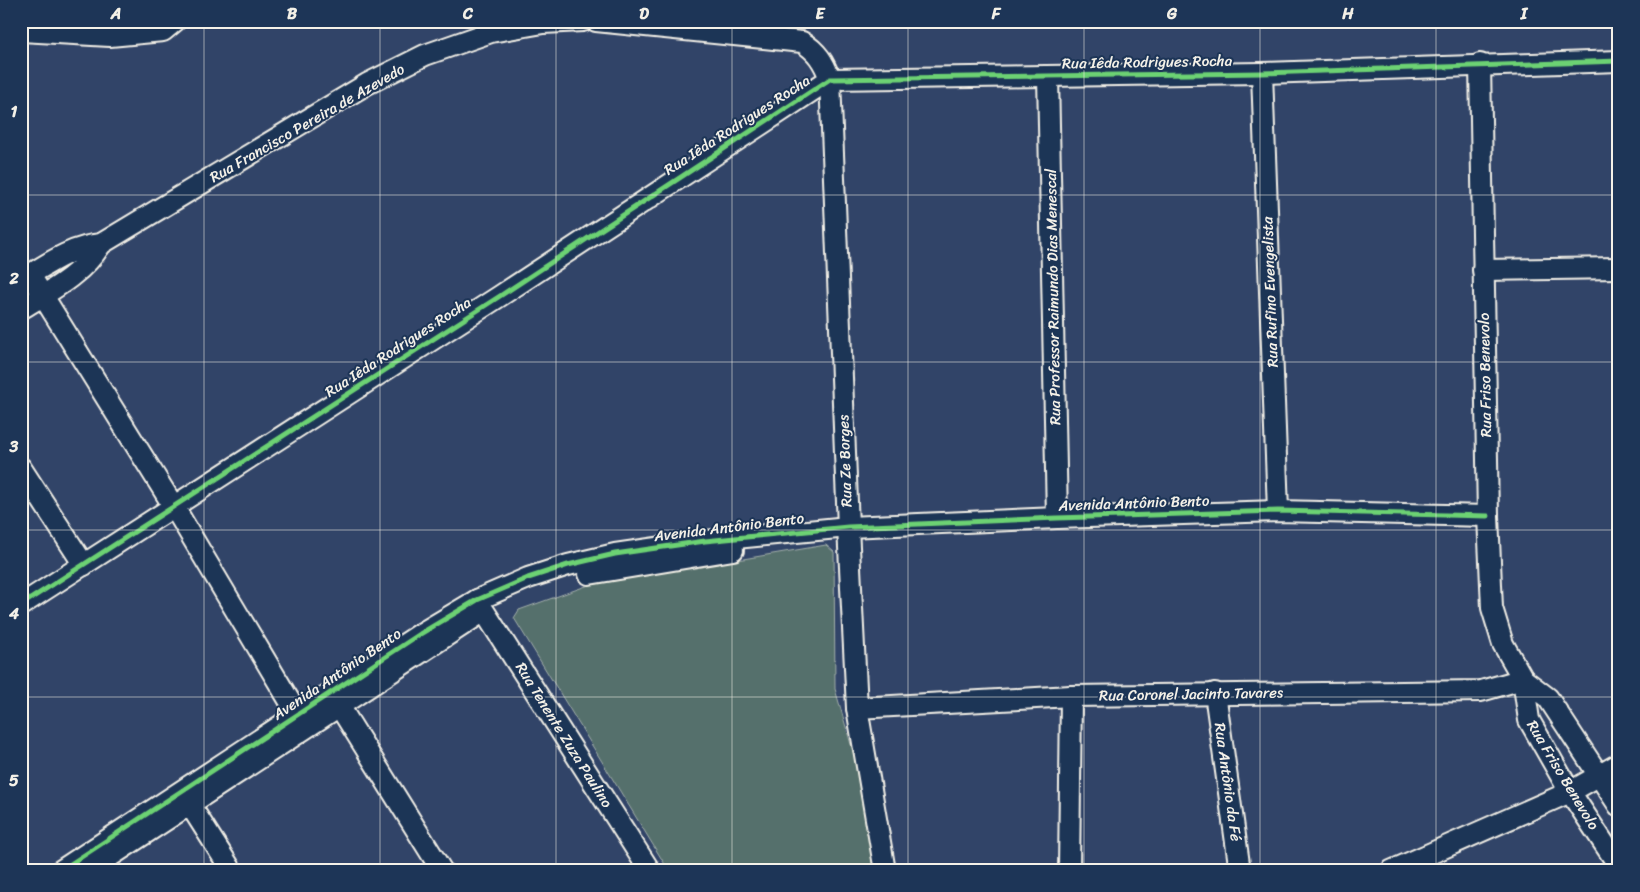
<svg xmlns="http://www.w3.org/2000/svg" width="1640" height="892" font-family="Sriracha,sans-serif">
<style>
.green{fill:#556f6c;stroke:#a4b0aa}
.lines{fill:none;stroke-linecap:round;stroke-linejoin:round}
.street-casing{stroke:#f4f1e8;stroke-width:24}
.street{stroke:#1d3557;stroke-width:20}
.cycleway-casing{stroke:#1d3557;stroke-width:8}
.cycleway{stroke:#6cd273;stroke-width:5}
.grid{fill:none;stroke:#f4f1e8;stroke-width:1;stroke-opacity:0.55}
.labels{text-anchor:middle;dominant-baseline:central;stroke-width:4;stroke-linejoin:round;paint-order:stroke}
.street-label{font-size:15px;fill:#f4f1e8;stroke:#1d3557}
.neatline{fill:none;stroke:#f4f1e8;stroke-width:2}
.grid-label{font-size:16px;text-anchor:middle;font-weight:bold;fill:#f4f1e8}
</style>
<rect width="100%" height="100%" fill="#314468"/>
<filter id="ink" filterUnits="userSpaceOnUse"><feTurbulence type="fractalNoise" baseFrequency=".02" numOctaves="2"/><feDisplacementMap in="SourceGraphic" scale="10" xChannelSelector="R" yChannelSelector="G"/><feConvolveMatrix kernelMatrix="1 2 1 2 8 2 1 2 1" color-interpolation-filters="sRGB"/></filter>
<g filter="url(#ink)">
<path class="green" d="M826,545L834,552L835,689L869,807L880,871H669L514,618L519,610L589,585Z"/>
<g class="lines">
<g class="street-casing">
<g id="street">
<path d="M596,21L802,42C817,51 824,62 830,79L848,527L857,708L885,871"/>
<path d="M21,31L110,36L163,31L175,21"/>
<path d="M1480,64L1488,516L1492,608L1503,644L1523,679L1548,698L1619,806"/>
<path d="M1262,73L1278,511"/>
<path d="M1048,76L1057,518"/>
<path d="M1483,270L1619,268"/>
<path d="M30,275L174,507L298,715"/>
<path d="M21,280C46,265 72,246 101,244L367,84L425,55L491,32L543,23L583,21"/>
<path d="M21,309C50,291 83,274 101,244"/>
<path d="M21,468L84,565"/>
<path d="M589,574L733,550"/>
<path d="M477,600L650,871"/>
<path d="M21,605L500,296L830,79L1262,73L1619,61"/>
<path d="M1523,679L1529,720L1570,792L1619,866"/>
<path d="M1215,693L1240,871"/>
<path d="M333,696L442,871"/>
<path d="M857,708L1071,696L1481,691L1523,679"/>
<path d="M183,794L232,871"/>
<path d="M60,871L420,634L477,600L528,578L568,565L615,554L705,541L848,527L1057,518L1278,511L1488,516"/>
<path d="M88,871L478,615"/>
<path d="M1069,871L1071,696"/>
<path d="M1391,871L1570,792L1619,764"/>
</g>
</g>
<use href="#street" class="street"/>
<g class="cycleway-casing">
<g id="cycleway">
<path d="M21,605L500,296L830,79L1262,73L1619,61"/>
<path d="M60,871L420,634L477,600L528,578L568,565L615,554L705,541L848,527L1057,518L1278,511L1488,516"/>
</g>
</g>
<use href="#cycleway" class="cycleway"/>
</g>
</g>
<path class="grid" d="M204,21V871M380,21V871M556,21V871M732,21V871M908,21V871M1084,21V871M1260,21V871M1436,21V871M21,195H1619M21,362H1619M21,530H1619M21,697H1619"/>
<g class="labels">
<g class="street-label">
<text transform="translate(1147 62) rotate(-1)">Rua Iêda Rodrigues Rocha</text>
<text transform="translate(307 123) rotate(-30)">Rua Francisco Pereira de Azevedo</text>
<text transform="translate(737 125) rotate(-33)">Rua Iêda Rodrigues Rocha</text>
<text transform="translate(1270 292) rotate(-92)">Rua Rufino Evengelista</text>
<text transform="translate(1053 297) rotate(-91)">Rua Professor Raimundo Dias Menescal</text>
<text transform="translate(398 347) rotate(-33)">Rua Iêda Rodrigues Rocha</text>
<text transform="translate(1485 375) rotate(-91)">Rua Friso Benevolo</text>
<text transform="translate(845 461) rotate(-92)">Rua Ze Borges</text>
<text transform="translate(1134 503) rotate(-2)">Avenida Antônio Bento</text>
<text transform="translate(729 527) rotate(-7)">Avenida Antônio Bento</text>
<text transform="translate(337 674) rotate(-34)">Avenida Antônio Bento</text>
<text transform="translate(1191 694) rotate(-1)">Rua Coronel Jacinto Tavares</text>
<text transform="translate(564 735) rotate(58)">Rua Tenente Zuza Paulino</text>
<text transform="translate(1563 775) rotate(59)">Rua Friso Benevolo</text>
<text transform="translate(1228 782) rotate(82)">Rua Antônio da Fé</text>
</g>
</g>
<rect width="1640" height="892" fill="none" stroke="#1d3557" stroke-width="55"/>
<rect x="28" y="28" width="1584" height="836" class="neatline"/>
<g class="grid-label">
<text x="116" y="19">A</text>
<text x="292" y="19">B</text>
<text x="468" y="19">C</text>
<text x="644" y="19">D</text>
<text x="820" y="19">E</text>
<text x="996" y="19">F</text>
<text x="1172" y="19">G</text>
<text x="1348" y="19">H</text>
<text x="1524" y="19">I</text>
<text x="14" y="117">1</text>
<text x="14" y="284">2</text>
<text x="14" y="452">3</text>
<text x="14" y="619">4</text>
<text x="14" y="786">5</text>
</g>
</svg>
